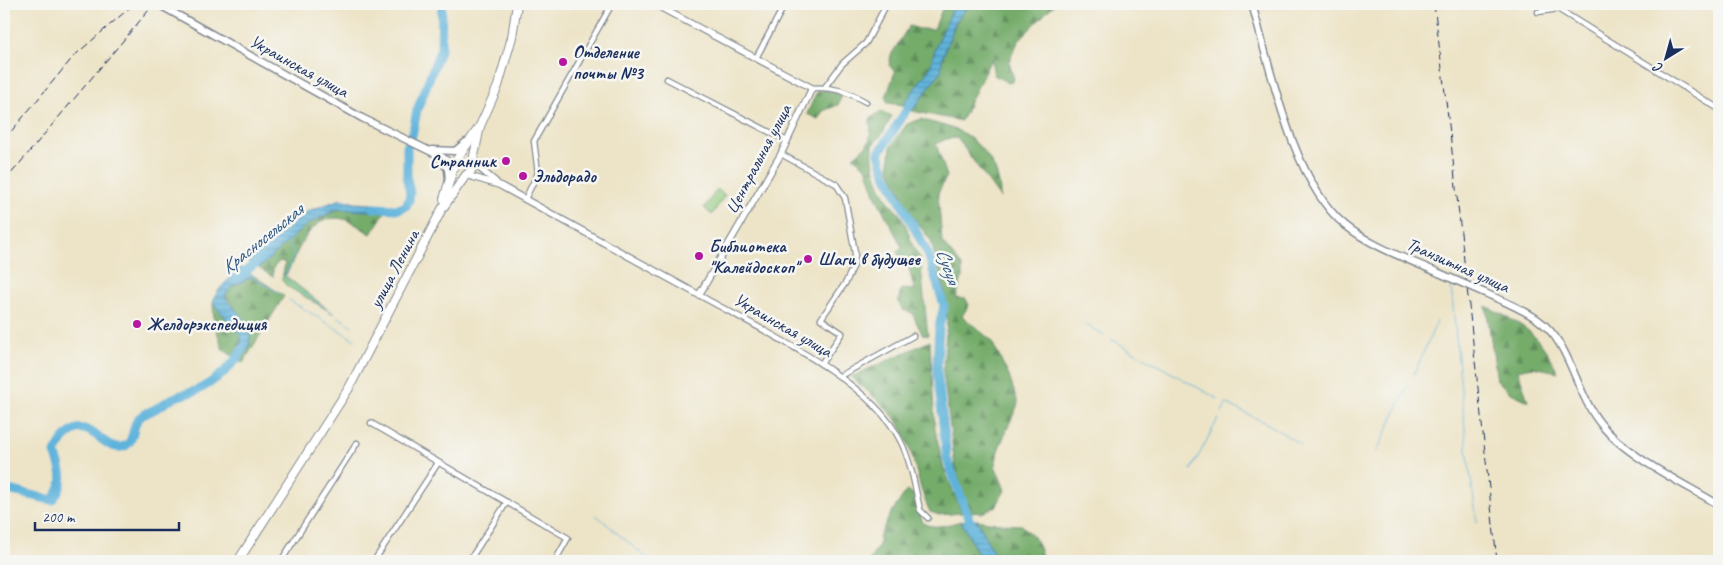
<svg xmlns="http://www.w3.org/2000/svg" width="1723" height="565" font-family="Caveat,sans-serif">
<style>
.grass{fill:#90c77a;stroke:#567b6c}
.forest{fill:url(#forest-firs);stroke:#486e64}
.water{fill:url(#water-rules);stroke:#3d719c}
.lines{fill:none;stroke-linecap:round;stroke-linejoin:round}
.stream{stroke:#5fb3db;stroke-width:1}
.river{stroke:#5fb3db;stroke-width:9}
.minor-casing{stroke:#848a92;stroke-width:7}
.tertiary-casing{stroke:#848a92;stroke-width:8}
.secondary-casing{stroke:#848a92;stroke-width:9}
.primary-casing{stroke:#848a92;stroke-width:10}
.minor{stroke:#fff;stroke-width:4.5}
.tertiary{stroke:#fff;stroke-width:5.5}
.secondary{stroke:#fff;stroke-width:6}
.primary{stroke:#fff;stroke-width:8}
.rail{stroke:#1b2f5e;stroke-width:1;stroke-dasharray:8 4;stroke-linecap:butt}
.secondary-bridge-casing{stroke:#848a92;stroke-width:9;stroke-linecap:butt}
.secondary-bridge{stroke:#fff;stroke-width:6}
.poi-dot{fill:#b5179e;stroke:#f6f6f2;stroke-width:2}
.labels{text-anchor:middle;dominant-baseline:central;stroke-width:5;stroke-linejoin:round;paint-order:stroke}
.poi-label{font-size:18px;font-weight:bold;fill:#1b2f5e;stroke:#f6f6f2;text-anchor:start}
.street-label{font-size:18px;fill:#1b2f5e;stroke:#f6f6f2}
.water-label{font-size:19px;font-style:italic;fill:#2f5784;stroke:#f6f6f2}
</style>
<defs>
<pattern id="forest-firs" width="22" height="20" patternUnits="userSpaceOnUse" patternTransform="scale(1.25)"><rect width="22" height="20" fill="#74ac6a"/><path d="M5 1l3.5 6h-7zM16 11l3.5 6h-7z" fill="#5e8c5a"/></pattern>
<pattern id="water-rules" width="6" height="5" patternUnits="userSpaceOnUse" patternTransform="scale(1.25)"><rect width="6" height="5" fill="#5fb3db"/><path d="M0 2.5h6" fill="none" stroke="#4e92b5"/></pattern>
</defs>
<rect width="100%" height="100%" fill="#f6f6f2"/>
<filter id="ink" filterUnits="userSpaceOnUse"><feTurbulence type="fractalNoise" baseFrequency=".02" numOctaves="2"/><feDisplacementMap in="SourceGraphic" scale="10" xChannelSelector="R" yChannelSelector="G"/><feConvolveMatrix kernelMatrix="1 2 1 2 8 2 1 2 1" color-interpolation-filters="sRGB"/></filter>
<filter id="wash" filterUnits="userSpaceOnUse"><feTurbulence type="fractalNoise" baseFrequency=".0096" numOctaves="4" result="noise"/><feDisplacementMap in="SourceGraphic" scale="20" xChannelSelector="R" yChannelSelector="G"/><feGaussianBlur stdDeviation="1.12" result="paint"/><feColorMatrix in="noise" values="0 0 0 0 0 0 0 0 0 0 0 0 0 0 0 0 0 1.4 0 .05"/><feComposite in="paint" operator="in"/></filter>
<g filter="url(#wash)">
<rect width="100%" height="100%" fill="#ede4c7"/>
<g class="grass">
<path d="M717,189L725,195L712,215L704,208Z"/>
<path d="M283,274L334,314L287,286L282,280Z"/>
</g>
<g class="forest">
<path d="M944,4H955L936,46L930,68L903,105L887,103L886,97L895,72L889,65L891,55L909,26L920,29H934Z"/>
<path d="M969,4H1055L1019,40L1009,61L1014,80L1008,83L994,75L991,59L961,121L912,111L941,71L942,59L956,22Z"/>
<path d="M825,90L842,95L838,105L823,111L818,119L807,114L817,91Z"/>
<path d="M881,111L892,116L883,133L874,143C869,162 879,187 890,203C893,208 899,212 902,218C910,230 909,245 920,257L928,336L922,334L912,313L903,310L898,302L901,289L915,290C912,283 911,276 909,269C906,261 899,258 897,251L902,247L876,197L866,167L853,157C870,144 872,141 870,119Z"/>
<path d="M921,119C935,124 954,127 966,135C988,151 1001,172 1000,198L957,138L946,139L936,144L947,176L938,193L942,242L962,266V278L956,298L966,299L969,305L962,316L991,340L1009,376L1018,404L999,448L995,465L1005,490L996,507L982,513L969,512L955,467L943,370L947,321L945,293L931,241L910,213L889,168L891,146L907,124Z"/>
<path d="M342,208L385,212L371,234C363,230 353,221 343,219C310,212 298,252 286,275L283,274L285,264L283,262L280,261L273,268V277L259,268L306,225Z"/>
<path d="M254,276L284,296L243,363L239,361L250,345L246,324L225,295L233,286Z"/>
<path d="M213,303L241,336V345L233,356L223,350L214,322Z"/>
<path d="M1486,306C1525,326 1538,332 1558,372L1533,367L1518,370L1528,401L1509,392L1497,380Z"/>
<path d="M930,341L935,429L943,466L962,513L939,515L930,512C916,484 915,451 899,424C887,406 867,391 851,377Z"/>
<path d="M907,490L913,494L923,523C935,530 949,524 961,521L982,561H869L879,545V537L890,515Z"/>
<path d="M977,520L1001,524L1022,525L1036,540L1044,561H997Z"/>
</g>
<g class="water">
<path d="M955,4H969L955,22L942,59L941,71L912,111L903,105L930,68L936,46Z"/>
<path d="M341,199L356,203L385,205V212L337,209L306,225L259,268L243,258L260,251L308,211Z"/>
<path d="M238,266L254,276L233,286L225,295C226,301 232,306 237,311C253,328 255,344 239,361L233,356L241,345V336L213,303C216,286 233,280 238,266Z"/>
<path d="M977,520L997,561H982L961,521Z"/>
</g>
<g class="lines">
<g class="stream">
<path d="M287,242L294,253L285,275L287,281L334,314"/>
<path d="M252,277L279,293"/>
<path d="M1451,286L1467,450L1477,522"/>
<path d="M289,300L355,340"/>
<path d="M337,316L352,326"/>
<path d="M1085,324L1104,335"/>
<path d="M1111,339L1218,399"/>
<path d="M1414,374L1437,321"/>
<path d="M1225,403L1270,425L1301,445"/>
<path d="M1222,412L1226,404"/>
<path d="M1377,451L1408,385"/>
<path d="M1191,470L1218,419"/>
<path d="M596,515L650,561"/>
</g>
<g class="river">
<path d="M913,100L879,153L885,173L928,254L944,306L939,327L937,369L947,459L974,532"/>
<path d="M374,208L399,209L406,206L409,200L410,192L407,180V147L412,136L417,110L441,48L442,4"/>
<path d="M238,278L262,258"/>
<path d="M4,489L52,500C66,484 63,472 55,453C84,399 99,452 122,447C136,444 131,423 140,417C145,413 152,411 157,408C162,406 165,402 170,400C177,395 187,394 195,391C214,383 233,366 243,349"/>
</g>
</g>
</g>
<g filter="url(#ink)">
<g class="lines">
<g class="minor-casing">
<g id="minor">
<path d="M1538,12L1558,9L1719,109"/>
<path d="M756,58L785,4"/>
<path d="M667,79L787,141"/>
<path d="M825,87L842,64L866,43L885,7L884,4"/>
<path d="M812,88C833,86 848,92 866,102"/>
<path d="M781,154L836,184L845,198L855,253L854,265L846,282L821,319L842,333L821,364"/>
<path d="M525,199L538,173L534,141L612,4"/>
<path d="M699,295C757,328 871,379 900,440C911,461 915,487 920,510L928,518"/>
<path d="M840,376L913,336"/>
<path d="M371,423L568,538L555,561"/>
<path d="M281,561L357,443"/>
<path d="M374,561L438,463"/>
<path d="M469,561L507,502"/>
</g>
</g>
<g class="tertiary-casing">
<g id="tertiary">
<path d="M472,162L496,182"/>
<path d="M466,175L499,185L699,295L781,154L812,88L654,4"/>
</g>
</g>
<g class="secondary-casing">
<g id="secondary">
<path d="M158,4L362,118L442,157L455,167"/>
<path d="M1252,4C1270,67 1293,183 1345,225C1372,247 1408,259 1439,273"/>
<path d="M432,150L455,151L466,142"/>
<path d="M441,160L448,169L449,180"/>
<path d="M1485,293C1503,301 1521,308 1537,319C1571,342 1575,392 1600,423C1625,456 1683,483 1719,505"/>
</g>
</g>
<g class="primary-casing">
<g id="primary">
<path d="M444,199L455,162L480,126L498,86L512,37L517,4"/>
<path d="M238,561L349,388L442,209L466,175L471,171L480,126"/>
</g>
</g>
<use href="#minor" class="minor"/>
<use href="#tertiary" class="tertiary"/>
<use href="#secondary" class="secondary"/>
<use href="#primary" class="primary"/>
<g class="rail">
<path d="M1434,4L1450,133L1497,561"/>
<path d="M4,140L74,56L134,4"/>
<path d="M4,182L154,4"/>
</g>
<g class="secondary-bridge-casing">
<path id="secondary-bridge" d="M1439,273L1485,293"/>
</g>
<use href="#secondary-bridge" class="secondary-bridge"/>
</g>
</g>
<g class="poi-dot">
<circle cx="563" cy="62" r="5"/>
<circle cx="506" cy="161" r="5"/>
<circle cx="523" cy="176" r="5"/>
<circle cx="699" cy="256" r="5"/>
<circle cx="808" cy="259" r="5"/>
<circle cx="137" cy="324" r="5"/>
</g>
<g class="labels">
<g class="poi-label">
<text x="573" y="52">Отделение<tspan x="573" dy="21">почты №3</tspan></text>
<text x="496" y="161" text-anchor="end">Странник</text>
<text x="533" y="176">Эльдорадо</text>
<text x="709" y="246">Библиотека<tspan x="709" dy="21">"Калейдоскоп"</tspan></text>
<text x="818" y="259">Шаги в будущее</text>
<text x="147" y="324">Желдорэкспедиция</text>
</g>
<g class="street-label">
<text transform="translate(299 66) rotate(29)">Украинская улица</text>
<text transform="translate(758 159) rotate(-62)">Центральная улица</text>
<text transform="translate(1458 265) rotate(24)">Транзитная улица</text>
<text transform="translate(394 269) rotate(-62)">улица Ленина</text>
<text transform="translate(783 325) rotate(30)">Украинская улица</text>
</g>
<g class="water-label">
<text transform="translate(262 239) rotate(-39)">Красносельская</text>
<text transform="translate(948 266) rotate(71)">Сусуя</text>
</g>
</g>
<rect width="1723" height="565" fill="none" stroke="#f6f6f2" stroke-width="20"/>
<g transform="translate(1666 58) rotate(217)" stroke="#f6f6f2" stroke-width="4" paint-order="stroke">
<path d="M0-4L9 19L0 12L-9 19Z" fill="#1b2f5e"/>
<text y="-8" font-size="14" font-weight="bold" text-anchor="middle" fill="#1b2f5e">С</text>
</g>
<path d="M35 522v8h144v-8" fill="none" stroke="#1b2f5e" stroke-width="2.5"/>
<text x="42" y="522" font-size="15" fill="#1b2f5e" stroke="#f6f6f2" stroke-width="4" paint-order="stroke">200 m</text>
</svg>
